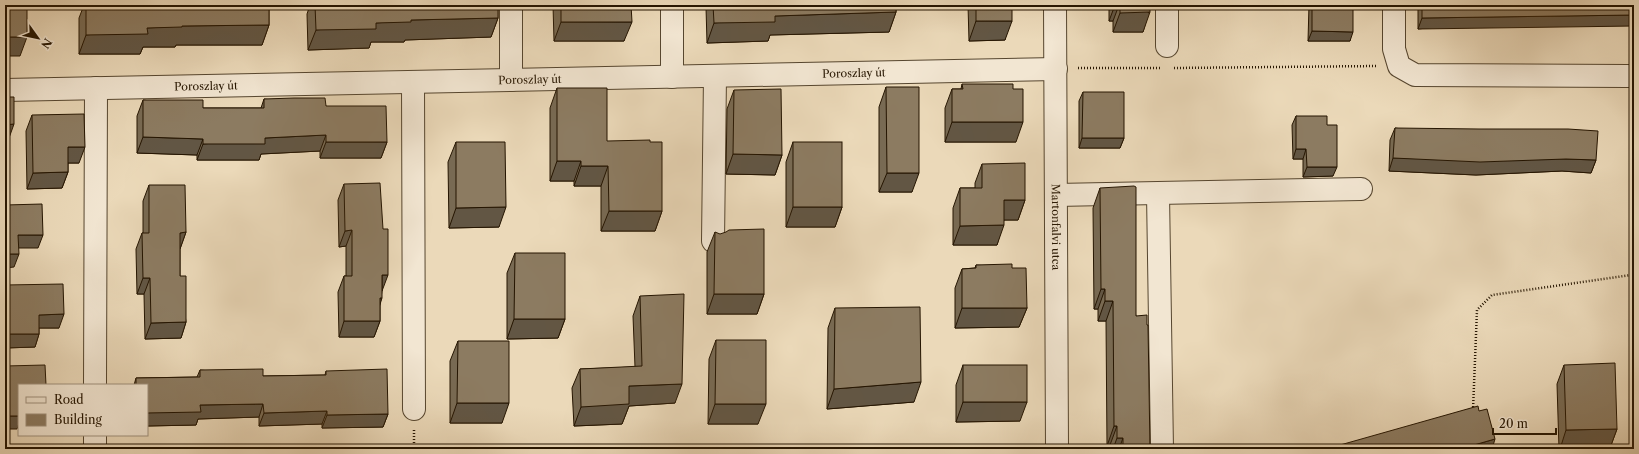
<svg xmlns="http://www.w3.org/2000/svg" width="1639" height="454" font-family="'Libre Caslon Text',serif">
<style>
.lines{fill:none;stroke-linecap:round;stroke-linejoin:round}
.minor-casing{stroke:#56462f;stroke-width:24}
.path{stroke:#251501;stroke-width:2.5;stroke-dasharray:1 2;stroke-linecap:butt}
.minor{stroke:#f2e6d2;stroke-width:22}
.wall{fill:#786a53;stroke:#251501}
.shaded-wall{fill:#625644;stroke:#251501}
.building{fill:#8c7b61;stroke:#251501}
.labels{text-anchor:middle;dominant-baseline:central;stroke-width:3.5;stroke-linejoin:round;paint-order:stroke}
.street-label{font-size:11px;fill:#251501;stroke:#f2e6d2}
</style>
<rect width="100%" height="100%" fill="#ebd9b9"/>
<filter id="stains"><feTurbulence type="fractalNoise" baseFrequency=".005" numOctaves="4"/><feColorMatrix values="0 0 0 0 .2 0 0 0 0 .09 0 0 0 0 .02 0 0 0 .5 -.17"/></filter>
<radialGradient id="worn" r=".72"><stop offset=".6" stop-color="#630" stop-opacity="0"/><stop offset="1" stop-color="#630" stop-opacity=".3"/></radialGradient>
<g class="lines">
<g class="minor-casing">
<g id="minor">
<path d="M511,5V80"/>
<path d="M672,5V77"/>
<path id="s1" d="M1055,5L1057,449"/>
<path d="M1394,5V49L1399,66L1415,75L1628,76"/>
<path d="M1167,46V5"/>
<path d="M413,82L414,409"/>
<path id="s2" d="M5,90L1056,69"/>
<path d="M1158,194L1162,449"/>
<path d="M1056,195L1361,189"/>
<path d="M713,241L715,76"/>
<path d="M95,385L96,88"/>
<path d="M95,449V435"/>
</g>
</g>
<g class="path">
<path d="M1078,68H1161"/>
<path d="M1174,68L1377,66"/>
<path d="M1473,410L1477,310L1492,295L1631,275L1634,272"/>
<path d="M414,449V430"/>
</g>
<use href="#minor" class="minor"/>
</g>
<g class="wall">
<path d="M84,5H269V25L262,45H176L175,47H143L140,54H79V18Z"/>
<path d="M310,5H498V18L491,37L405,40L404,42H371L369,48L308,50L307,14Z"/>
<path d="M553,5H631L624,41H554Z"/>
<path d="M706,5H896V12L889,32L770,35L768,41L707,43L706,7Z"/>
<path d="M968,5H1012L1005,40L969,41Z"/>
<path d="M1109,5H1151L1143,32H1113V21H1109Z"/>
<path d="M1309,5H1353L1350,41H1308Z"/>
<path d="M1418,5H1634L1418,29Z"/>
<path d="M962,84L1016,142H945V108L952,89H961Z"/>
<path d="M886,87L912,192H879V107Z"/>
<path d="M557,88L607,141L662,211L655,231H601V186H574V181H550V108Z"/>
<path d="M734,90L782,155L775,175L726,174L727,109Z"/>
<path d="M1083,92L1124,138L1120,148H1079V101Z"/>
<path d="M264,99L326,106L387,142L381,158H320V151L261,154L259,160H197V155L137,153V116L143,100L203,108H261Z"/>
<path d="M32,115L79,163H68V172L62,188L27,189L26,131Z"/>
<path d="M1296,116L1327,125L1333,176L1303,177V159H1293L1292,125Z"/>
<path d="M1395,128L1596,160L1591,173L1562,171L1476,175L1389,171L1390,140Z"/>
<path d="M456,142L499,227L449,228L448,162Z"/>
<path d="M793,142L842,207L835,227H786V162Z"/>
<path d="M982,164L1025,200L1018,220H1004L997,245H953V208L960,188H975V183Z"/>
<path d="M344,184L382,291L380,305V321L374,337H339L338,292L344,276H346V246L339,247L338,200Z"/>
<path d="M149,185L186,232L180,249V276L186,322L181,338L145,339L144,294H137L136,249L142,233H143V201Z"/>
<path d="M1100,188L1136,316L1150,449H1110V445L1107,446L1106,321H1098V309H1094L1093,208Z"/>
<path d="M715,232L764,294L757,314H707V252Z"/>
<path d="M515,253L565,319L558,338L507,339V273Z"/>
<path d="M976,265L1012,268L1027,308L1019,327L955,328V288L962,269L975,268Z"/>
<path d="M5,285L59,328H39V334L35,347L5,348Z"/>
<path d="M640,296L675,403L629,406L622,424L574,426L572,388L580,369L635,367L633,316Z"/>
<path d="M835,308L914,402L827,409L828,328Z"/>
<path d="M716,340L758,424H708L709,359Z"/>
<path d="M458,341L502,423H450V361Z"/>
<path d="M963,365L1020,421L956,422V385Z"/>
<path d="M1564,365L1617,429L1610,448L1559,449L1557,384Z"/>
<path d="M200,370L263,376L325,375L326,371L388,414L383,427L322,428V424L259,426V417L198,419L196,425L147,426V385H134L136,378L197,377Z"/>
</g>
<g class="shaded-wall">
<path d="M1115,5H1119L1113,21H1109Z"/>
<path d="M1149,5H1151L1148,13L1150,12L1143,32H1113L1120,13Z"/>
<path d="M896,12L889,32L770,35L768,41L707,43L714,23L775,16Z"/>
<path d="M1634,15V26L1418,29L1422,18Z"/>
<path d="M498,18L491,37L405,40L404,42H371L369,48L308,50L316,30L376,23L411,20Z"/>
<path d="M976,21H1012L1005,40L969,41Z"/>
<path d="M561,22H632L624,41H554Z"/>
<path d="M269,25L262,45H176L175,47H143L140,54H79L86,35L147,28L182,26Z"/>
<path d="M1312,31L1353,32L1350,41H1308Z"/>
<path d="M5,37H27L20,56H5Z"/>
<path d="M952,122H1023L1016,142H945Z"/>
<path d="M14,124L9,138H5V125Z"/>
<path d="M326,135L320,151L261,154L259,160H197L203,144L265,138Z"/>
<path d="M143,137L203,139L197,155L137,153Z"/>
<path d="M1082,138H1124L1120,148H1079Z"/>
<path d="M326,142H387L381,158H320Z"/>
<path d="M68,147H85L79,163H62Z"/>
<path d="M1296,149H1306L1303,159H1293Z"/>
<path d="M733,154L782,155L775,175L726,174Z"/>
<path d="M1393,158L1566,159L1596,160L1591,173L1562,171L1476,175L1389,171Z"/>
<path d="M557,161H581L574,181H550Z"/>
<path d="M581,166H608L601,186H574Z"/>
<path d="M1307,167H1337L1333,176L1303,177Z"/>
<path d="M68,172L62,188L27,189L33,173Z"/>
<path d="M887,173H919L912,192H879Z"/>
<path d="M1004,200H1025L1018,220H997Z"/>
<path d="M506,207L499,227L449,228L456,208Z"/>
<path d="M793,207H842L835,227H786Z"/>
<path d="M609,211H662L655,231H601Z"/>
<path d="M1004,225L997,245H953L960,226Z"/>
<path d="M352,230L346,246L339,247L345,231Z"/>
<path d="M186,232L180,249H174L180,233Z"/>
<path d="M18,235H43L38,248H14Z"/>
<path d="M5,254H19L14,267L5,268Z"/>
<path d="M382,275H388L382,291Z"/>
<path d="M143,278H150L144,294H137Z"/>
<path d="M1101,289H1105L1098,309H1094Z"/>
<path d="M714,294H764L757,314H707Z"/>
<path d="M380,298H382L377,314Z"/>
<path d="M1105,301H1113L1106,321H1098Z"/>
<path d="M962,308H1027L1019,327L955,328Z"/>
<path d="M64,314L59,328H34L39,315Z"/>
<path d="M514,319H565L558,338L507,339Z"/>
<path d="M344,321H380L374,337H339Z"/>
<path d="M186,322L181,338L145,339L151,323Z"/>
<path d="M6,334H39L35,347L5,348V337Z"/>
<path d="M921,382L914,402L827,409L834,389Z"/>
<path d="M682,384L675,403L629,406L622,424L574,426L581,407L629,386Z"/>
<path d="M963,402H1027L1020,421L956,422Z"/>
<path d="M457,403H509L502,423H450Z"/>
<path d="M263,404L259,417L198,419L196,425L147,426V413L200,405Z"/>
<path d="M715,404H766L758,424H708Z"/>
<path d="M327,411L322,424L259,426L264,413Z"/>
<path d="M388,414L383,427L322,428L327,415Z"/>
<path d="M5,416H19V423L17,429H5Z"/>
<path d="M1114,426H1117L1110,445L1107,446Z"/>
<path d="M1617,429L1610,448L1560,449L1566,430Z"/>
<path d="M1117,438H1123L1119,449H1113Z"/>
<path d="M1495,439L1492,449H1460Z"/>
</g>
<g class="building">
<rect x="5" y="5" width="22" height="32"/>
<path d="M86,5H269V25L182,26V27L147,28L148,34L86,35Z"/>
<path d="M315,5H498V18L411,20V22L376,23V29L316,30Z"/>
<path d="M561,5H631L632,22H561Z"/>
<path d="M713,5H896V12L775,16V22L714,23Z"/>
<rect x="976" y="5" width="36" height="16"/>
<path d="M1120,5H1150V12L1120,13Z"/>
<path d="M1312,5H1353V32L1312,31Z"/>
<path d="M1422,5H1634V15L1422,18Z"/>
<path d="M962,84H1013V89H1023V122H952V89H963Z"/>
<path d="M886,87H919V173H887Z"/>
<path d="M557,88H607V141L650,140V142H662V211H609L608,166H581V161H557Z"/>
<path d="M781,89L782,155L733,154L734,90Z"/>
<path d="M1083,92H1124V138H1082Z"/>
<path d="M5,97H14V124L5,125Z"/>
<path d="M294,98H325L326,106H386L387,142H326V135L265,138V144H203V139L143,137V100H203V108H264V99Z"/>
<path d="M84,114L85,147H68V172L33,173L32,115Z"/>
<path d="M1296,116H1327V125H1337V167H1307L1306,149H1296Z"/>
<path d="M1395,128L1479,129H1568L1598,131L1596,160L1566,159L1480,162L1393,158Z"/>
<path d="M456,142H505L506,207L456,208Z"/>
<rect x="793" y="142" width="49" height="65"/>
<path d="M1025,163V200H1004V225L960,226V188H982V164Z"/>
<path d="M380,183L383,229H388V275H382V298H380V321H344V276H352V230L345,231L344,184Z"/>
<path d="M149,185H185L186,232L180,233V276H186V322L151,323L150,278H143L142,233H149Z"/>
<path d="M1134,186L1136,187V316L1147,315V325H1148L1150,449H1123V438H1117V426H1114L1113,301H1105V289H1101L1100,188Z"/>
<path d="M42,204L43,235H18L19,254H5V205Z"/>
<path d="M764,229V294H714L715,232L720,234L726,232L729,230Z"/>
<path d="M515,253H565V319H514Z"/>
<path d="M1012,264V268H1026L1027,308H962V269L976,268V265Z"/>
<path d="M63,284L64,314L39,315V334H6L5,285Z"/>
<path d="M684,294L682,384L629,386V404L581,407L580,369L642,366L640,296Z"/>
<path d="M920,307L921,382L834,389L835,308Z"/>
<path d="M716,340H766V404H715Z"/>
<path d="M458,341H509V403H457Z"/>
<path d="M1615,363L1617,429L1566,430L1564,365Z"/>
<path d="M45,365L46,385H19V416H5V366Z"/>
<rect x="963" y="365" width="64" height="37"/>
<path d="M263,369V376L326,375V371L387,369L388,414L327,415V411L264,413L263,404L200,405L201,412L147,413V385H136V378L200,377V370Z"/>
<path d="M1478,406L1479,411L1487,409L1495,439L1460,449H1326Z"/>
</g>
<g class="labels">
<g class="street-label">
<text stroke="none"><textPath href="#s2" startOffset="849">Poroszlay út</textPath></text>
<text stroke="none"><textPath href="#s2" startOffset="525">Poroszlay út</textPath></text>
<text stroke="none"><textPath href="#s2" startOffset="201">Poroszlay út</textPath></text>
<text stroke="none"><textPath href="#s1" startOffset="222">Martonfalvi utca</textPath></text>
</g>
</g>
<rect width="1639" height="454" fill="none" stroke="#ebd9b9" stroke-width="20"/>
<rect x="6" y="6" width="1627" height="442" fill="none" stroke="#251501" stroke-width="2"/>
<rect x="10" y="10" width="1619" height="434" fill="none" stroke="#251501"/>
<rect x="18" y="384" width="130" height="52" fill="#f2e6d2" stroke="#a0927e"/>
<rect x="26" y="397" width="20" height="6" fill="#f2e6d2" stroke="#a0927e"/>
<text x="54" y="404" font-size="12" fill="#251501">Road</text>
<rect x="26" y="414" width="20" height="12" fill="#8c7b61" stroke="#a0927e"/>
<text x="54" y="424" font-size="12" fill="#251501">Building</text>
<g transform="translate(38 38) rotate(123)" stroke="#f2e6d2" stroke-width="3" paint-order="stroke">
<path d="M0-3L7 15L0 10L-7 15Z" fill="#251501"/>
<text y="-6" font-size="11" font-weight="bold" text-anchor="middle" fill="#251501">N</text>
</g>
<path d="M1493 428v6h63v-6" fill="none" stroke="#251501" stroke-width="2"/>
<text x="1499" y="428" font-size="12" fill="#251501" stroke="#f2e6d2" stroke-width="3" paint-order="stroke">20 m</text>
<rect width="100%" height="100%" filter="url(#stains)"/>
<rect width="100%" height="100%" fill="url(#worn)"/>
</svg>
